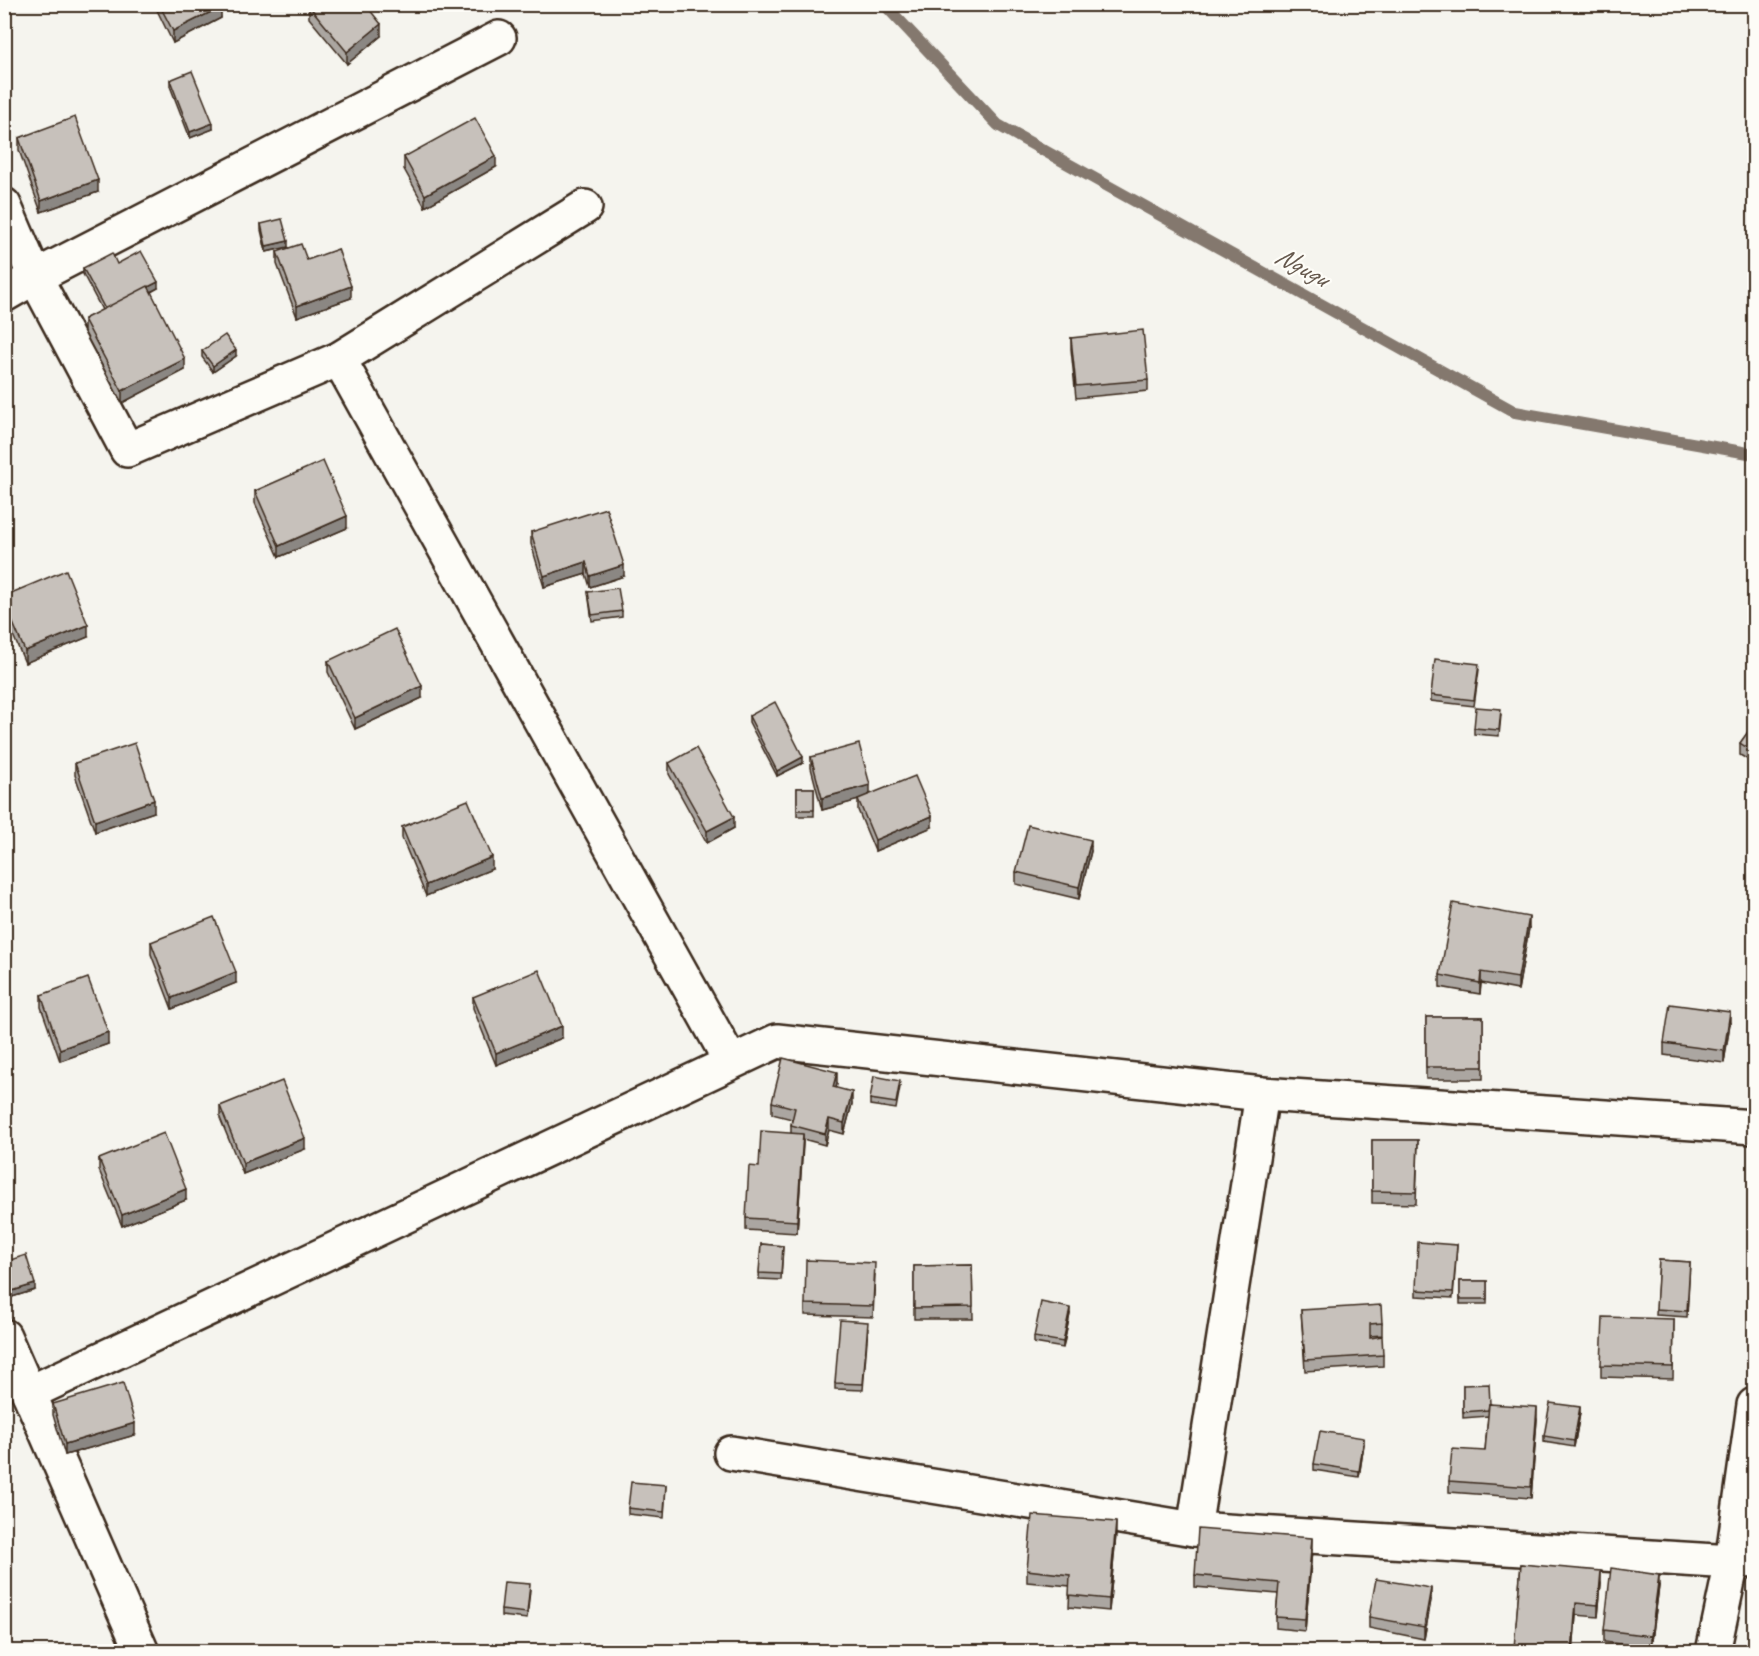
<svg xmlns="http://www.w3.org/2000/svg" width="1759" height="1656" font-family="Caveat,sans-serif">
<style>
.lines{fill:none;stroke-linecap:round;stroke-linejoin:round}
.stream{stroke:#84786e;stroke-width:12}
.minor-casing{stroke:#3b2a1e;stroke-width:38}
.tertiary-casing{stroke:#3b2a1e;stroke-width:38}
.primary-casing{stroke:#3b2a1e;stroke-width:38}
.minor{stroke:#fdfcf7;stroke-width:33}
.tertiary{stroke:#fdfcf7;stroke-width:33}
.primary{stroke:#fdfcf7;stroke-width:33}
.wall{fill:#aba6a1;stroke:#3b2a1e;stroke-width:1.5}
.shaded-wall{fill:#8b8783;stroke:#3b2a1e;stroke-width:1.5}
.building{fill:#c7c1bb;stroke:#3b2a1e;stroke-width:1.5}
.labels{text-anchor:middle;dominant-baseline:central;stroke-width:4.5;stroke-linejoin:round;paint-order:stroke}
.water-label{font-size:27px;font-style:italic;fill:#65584d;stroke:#fdfcf7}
</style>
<rect width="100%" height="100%" fill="#f5f4ee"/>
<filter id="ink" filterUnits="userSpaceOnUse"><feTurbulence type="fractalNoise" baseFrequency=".0167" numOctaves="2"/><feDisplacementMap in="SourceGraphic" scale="12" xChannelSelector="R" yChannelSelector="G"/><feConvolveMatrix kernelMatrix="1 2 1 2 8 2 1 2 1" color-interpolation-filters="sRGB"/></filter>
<g filter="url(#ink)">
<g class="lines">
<path class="stream" d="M884,4L998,125L1515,412L1754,454"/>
<g class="minor-casing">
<g id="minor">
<path d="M4,205L35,277L127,450L339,359L585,207"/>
<path d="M4,295L35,277L499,38"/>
<path d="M339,359L731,1062"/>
<path d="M29,1393L777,1041L1262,1094L1754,1127"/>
<path d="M731,1453L1194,1529L1732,1562L1754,1560"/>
<path d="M1194,1529L1262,1094"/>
</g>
</g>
<g class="tertiary-casing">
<path id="tertiary" d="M1713,1652L1732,1562L1754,1405"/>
</g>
<g class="primary-casing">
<path id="primary" d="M4,1336L142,1652"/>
</g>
<use href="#minor" class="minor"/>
<use href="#tertiary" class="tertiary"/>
<use href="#primary" class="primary"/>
</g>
<g class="wall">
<path d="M154,4H219L221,18L173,43Z"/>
<path d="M309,6L381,36L347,64L309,18Z"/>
<path d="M170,80L213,129L190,138L170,86Z"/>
<path d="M19,138L98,192L41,212L19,150Z"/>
<path d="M404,157L496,167L425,207L404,169Z"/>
<path d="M261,224L288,247L266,252L261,230Z"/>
<path d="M277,252L351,298L297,317L277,264Z"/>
<path d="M117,264L158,288L151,292L185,370L122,403L84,331V319L102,310L83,274V268Z"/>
<path d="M1071,338L1148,380V391L1076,398L1071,349Z"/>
<path d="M202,351L236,356L213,372L202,357Z"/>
<path d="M255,491L347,528L279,557L255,503Z"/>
<path d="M531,532L624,576L590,587L586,574L544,587L531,544Z"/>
<path d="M588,592L622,611V617L592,621Z"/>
<path d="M4,596L88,637L25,663L4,614Z"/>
<path d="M328,661L422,698L355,729L328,672Z"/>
<path d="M1479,670L1474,706L1431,701V695Z"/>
<path d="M1501,715L1499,736L1474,734V728Z"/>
<path d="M749,716L803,763L777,776L749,722Z"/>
<path d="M1755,722V764L1740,755V743Z"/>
<path d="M811,757L870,794L932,827L875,851L858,810V800L822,810L811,768Z"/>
<path d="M75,763L154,812L95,832L75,775Z"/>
<path d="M669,763L734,828L707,843L669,774Z"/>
<rect x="797" y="788" width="17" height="28"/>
<path d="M402,827L492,869L426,896L402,838Z"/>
<path d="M1091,851L1079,899L1016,884V872Z"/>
<path d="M1529,928L1518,990L1481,983L1480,994L1440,987V975Z"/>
<path d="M151,942L236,983L172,1009L151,954Z"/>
<path d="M41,995L108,1044L60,1061L41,1007Z"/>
<path d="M473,997L562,1038L496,1065L473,1008Z"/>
<rect x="1426" y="1017" width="57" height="62"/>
<path d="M1730,1023L1724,1063L1664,1055V1043Z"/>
<path d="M837,1084L836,1088L852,1104L844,1134L829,1130L825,1145L803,1139L797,1233L746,1230V1218L759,1167L791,1133V1125L792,1119L772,1114V1102Z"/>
<path d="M900,1087L896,1109L870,1105V1099Z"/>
<path d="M220,1106L305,1149L243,1174L220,1118Z"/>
<path d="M1372,1140H1418L1416,1204L1372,1203Z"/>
<path d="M99,1159L186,1200L122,1226L99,1170Z"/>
<path d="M761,1244L783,1246L781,1280L759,1279Z"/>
<path d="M1457,1245L1453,1298L1416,1296V1290Z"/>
<path d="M1659,1260L1690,1262L1687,1317L1656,1315Z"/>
<path d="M4,1262L35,1290L12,1297L4,1272Z"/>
<path d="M972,1265L973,1319H914V1266Z"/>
<path d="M875,1275L873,1317L805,1315V1304Z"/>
<rect x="1460" y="1281" width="27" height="23"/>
<path d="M1301,1310L1382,1323V1335L1370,1336V1338L1383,1355V1366L1305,1371Z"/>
<path d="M1070,1314L1063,1348L1034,1343V1337Z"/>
<path d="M1674,1319L1673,1379L1601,1377V1365Z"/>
<path d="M868,1328L863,1390L835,1389V1383Z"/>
<path d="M1463,1385L1490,1404L1537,1419L1531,1498L1449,1492V1481L1485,1451L1488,1416L1463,1418Z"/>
<path d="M53,1404L135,1435L65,1455L53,1415Z"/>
<path d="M1580,1413L1574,1447L1544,1442V1436Z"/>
<path d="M1364,1444L1359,1477L1314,1470V1464Z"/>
<path d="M666,1485L664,1518L628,1514V1508Z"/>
<path d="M1116,1534L1109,1611L1069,1607L1070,1586L1027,1582V1570Z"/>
<path d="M1312,1550L1305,1631L1276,1628V1617L1278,1594L1195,1587V1575Z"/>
<path d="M1521,1564L1601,1583L1598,1617L1576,1615L1573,1652H1514Z"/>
<path d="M1659,1586L1651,1648L1604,1642V1630Z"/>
<path d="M530,1590L527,1619L501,1616V1610Z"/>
<path d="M1431,1600L1424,1639L1369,1628V1617Z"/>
</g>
<g class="shaded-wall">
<path d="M221,7V18L173,43V31Z"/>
<path d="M381,24V36L347,64V52Z"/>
<path d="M213,123V129L190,138V132Z"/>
<path d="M496,156V167L425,207V195Z"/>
<path d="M98,180V192L41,212V201Z"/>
<path d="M288,241V247L266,252V246Z"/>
<path d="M158,282V288L105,315V309Z"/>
<path d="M351,286V298L297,317V306Z"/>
<path d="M236,350V356L213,372V366Z"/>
<path d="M185,359V370L122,403V391Z"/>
<path d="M347,516V528L279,557V546Z"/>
<path d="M586,562V574L544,587V576Z"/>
<path d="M624,565V576L590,587V576Z"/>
<path d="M88,625V637L25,663V651Z"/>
<path d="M422,686V698L355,729V718Z"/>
<path d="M803,757V763L777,776V771Z"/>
<path d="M870,785V797L822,810V798Z"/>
<path d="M154,800V812L95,832V821Z"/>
<path d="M932,816V827L875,851V840Z"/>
<path d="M734,817V828L707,843V831Z"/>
<path d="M1091,840V851L1079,899V887Z"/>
<path d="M492,857V869L426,896V885Z"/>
<path d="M1529,917V928L1518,990V978Z"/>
<path d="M236,972V983L172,1009V998Z"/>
<path d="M1481,972V983L1480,994V983Z"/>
<path d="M1730,1012V1023L1724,1063V1051Z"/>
<path d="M562,1026V1038L496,1065V1053Z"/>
<path d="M108,1032V1044L60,1061V1049Z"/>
<path d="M837,1072V1084L833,1099V1087Z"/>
<path d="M852,1092V1104L844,1134V1123Z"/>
<path d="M829,1119V1130L825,1145V1134Z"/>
<path d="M803,1134V1145L797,1233V1221Z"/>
<path d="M305,1138V1149L243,1174V1163Z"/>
<path d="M186,1189V1200L122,1226V1215Z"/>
<path d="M35,1284V1290L12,1297V1291Z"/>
<path d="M1070,1308V1314L1063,1348V1342Z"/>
<path d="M1537,1407V1419L1531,1498V1487Z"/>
<path d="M1580,1407V1413L1574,1447V1441Z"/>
<path d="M135,1423V1435L65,1455V1444Z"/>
<path d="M1364,1438V1444L1359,1477V1471Z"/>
<path d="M1116,1522V1534L1109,1611V1599Z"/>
<path d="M1312,1538V1550L1305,1631V1619Z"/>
<path d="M1601,1571V1583L1598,1617V1605Z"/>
<path d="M1659,1575V1586L1651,1648V1636Z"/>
<path d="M1431,1588V1600L1424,1639V1627Z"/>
<path d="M1576,1603V1615L1573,1652H1572Z"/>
</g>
<g class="building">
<path d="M159,4H219L221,7L173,31Z"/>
<path d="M311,4H365L381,24L347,52L309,6Z"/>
<path d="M192,71L213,123L190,132L170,80Z"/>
<path d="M75,117L98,180L41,201L19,138Z"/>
<path d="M475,118L496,156L425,195L404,157Z"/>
<path d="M282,219L288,241L266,246L261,224Z"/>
<path d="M301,244L307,260L338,249L351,286L297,306L277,252Z"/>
<path d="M141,251L158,282L105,309L83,268L112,253L117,264Z"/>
<path d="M148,286L185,359L122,391L84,319Z"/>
<path d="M1143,330L1148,380L1076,386L1071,338Z"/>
<path d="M225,335L236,350L213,366L202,351Z"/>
<path d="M323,461L347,516L279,546L255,491Z"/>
<path d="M606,508L624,565L590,576L586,562L544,576L531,532Z"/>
<path d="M66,570L88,625L25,651L4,602V596Z"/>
<path d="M618,588L622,611L592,615L588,592Z"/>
<path d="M395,629L422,686L355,718L328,661Z"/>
<path d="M1435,659L1479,664L1474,700L1431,695Z"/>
<path d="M775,702L803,757L777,771L749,716Z"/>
<path d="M1476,707L1501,709L1499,730L1474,728Z"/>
<path d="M1755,722V753L1740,743Z"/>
<path d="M135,743L154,800L95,821L75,763Z"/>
<path d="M859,744L870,785L822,798L811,757Z"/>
<path d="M696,748L734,817L707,831L669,763Z"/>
<path d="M915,776L932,816L875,840L858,799Z"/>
<rect x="797" y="788" width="17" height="22"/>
<path d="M468,800L492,857L426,885L402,827Z"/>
<path d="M1028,825L1091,840L1079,887L1016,872Z"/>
<path d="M1453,903L1529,917L1518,978L1481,972L1480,983L1440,975Z"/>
<path d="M214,917L236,972L172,998L151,942Z"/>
<path d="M539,970L562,1026L496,1053L473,997Z"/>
<path d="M88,978L108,1032L60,1049L41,995Z"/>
<path d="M1670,1004L1730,1012L1724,1051L1664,1043Z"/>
<rect x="1426" y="1017" width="57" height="50"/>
<path d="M783,1058L837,1072L833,1087L852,1092L844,1123L829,1119L825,1134L791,1125L795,1108L772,1102Z"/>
<path d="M874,1076L900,1081L896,1103L870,1099Z"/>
<path d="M282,1081L305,1138L243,1163L220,1106Z"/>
<path d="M761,1131L803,1134L797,1221L746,1218L749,1166L759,1167Z"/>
<path d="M164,1133L186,1189L122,1215L99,1159Z"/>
<path d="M1372,1140H1418L1416,1192L1372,1191Z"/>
<path d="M1418,1242L1457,1245L1453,1292L1416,1290Z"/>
<path d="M761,1244L783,1246L781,1274L759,1273Z"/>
<path d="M26,1255L35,1284L12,1291L4,1266V1262Z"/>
<path d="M806,1260L875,1263L873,1306L805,1304Z"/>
<path d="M1659,1260L1690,1262L1687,1311L1656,1309Z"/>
<path d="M972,1265L973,1307L914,1308V1266Z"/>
<rect x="1460" y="1281" width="27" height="18"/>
<path d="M1041,1302L1070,1308L1063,1342L1034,1337Z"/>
<path d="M1381,1305L1382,1323L1370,1324V1338L1382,1336L1383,1355L1305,1360L1301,1310Z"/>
<path d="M1603,1317L1674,1319L1673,1367L1601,1365Z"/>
<path d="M840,1320L868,1322L863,1384L835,1383Z"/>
<path d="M123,1383L135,1423L65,1444L53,1404Z"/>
<path d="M1489,1384L1490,1404H1489L1488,1410L1463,1412V1385Z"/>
<path d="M1550,1403L1580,1407L1574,1441L1544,1436Z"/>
<path d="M1489,1404L1537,1407L1531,1487L1449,1481L1452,1449L1485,1451Z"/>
<path d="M1320,1431L1364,1438L1359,1471L1314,1464Z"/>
<path d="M631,1482L666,1485L664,1512L628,1508Z"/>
<path d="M1032,1515L1116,1522L1109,1599L1069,1595L1070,1575L1027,1570Z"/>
<path d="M1198,1529L1312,1538L1305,1619L1276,1617L1279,1583L1195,1575Z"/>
<path d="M1521,1564L1601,1571L1598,1605L1576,1603L1572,1652H1556L1514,1648Z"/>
<path d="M1611,1568L1659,1575L1651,1636L1604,1630Z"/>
<path d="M1376,1579L1431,1588L1424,1627L1369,1617Z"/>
<path d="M504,1582L530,1584L527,1613L501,1610Z"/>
<path d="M1213,1645L1259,1650V1652H1212Z"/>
</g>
</g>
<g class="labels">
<g class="water-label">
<text transform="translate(1302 266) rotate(29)">Ngugu</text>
</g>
</g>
<rect width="1759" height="1656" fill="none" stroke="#fdfcf7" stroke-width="24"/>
<rect x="12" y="12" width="1735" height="1632" fill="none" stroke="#3b2a1e" stroke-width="2" filter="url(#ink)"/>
</svg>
